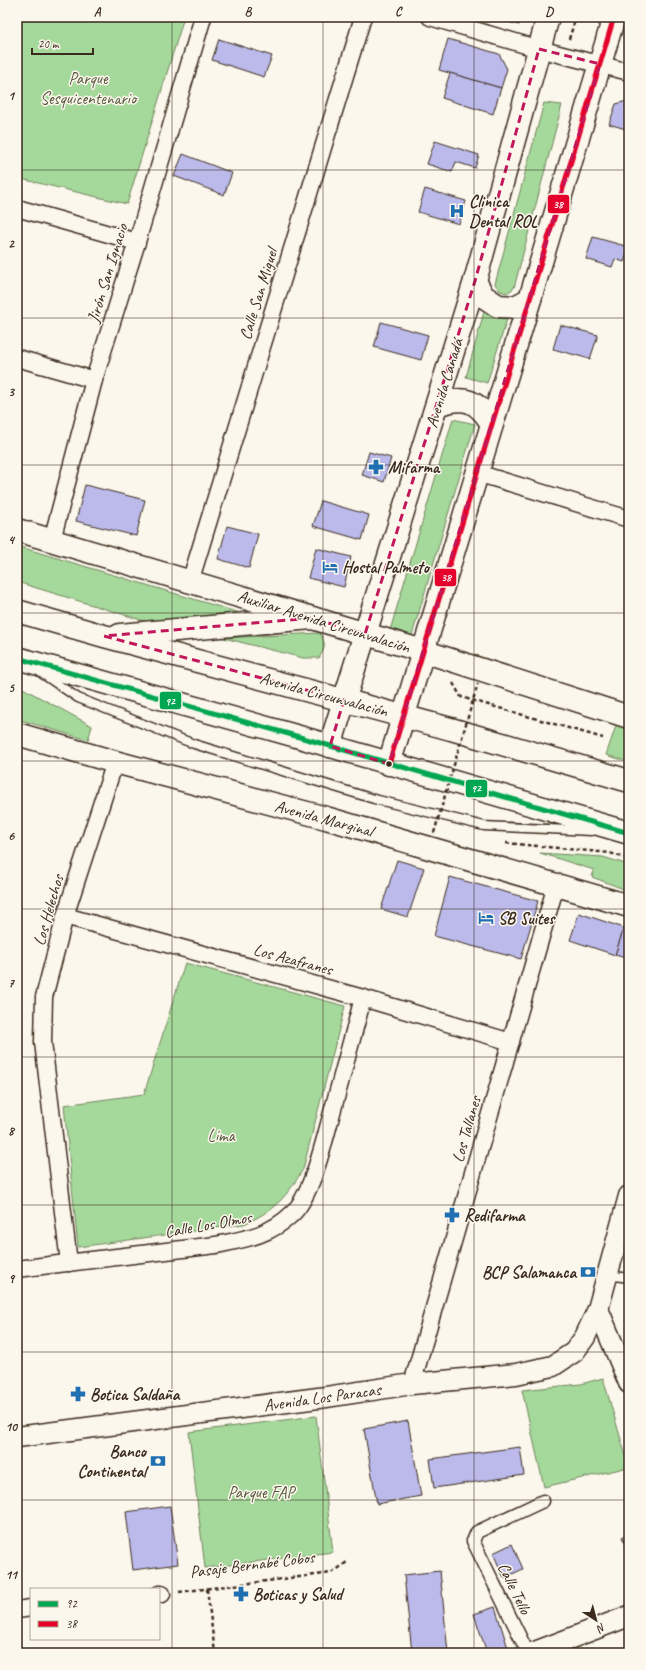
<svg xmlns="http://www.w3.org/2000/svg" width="646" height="1670" viewBox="0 0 646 1670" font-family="Caveat,sans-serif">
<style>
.green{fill:#a5d99b;stroke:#70825c}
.building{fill:#bbbaeb;stroke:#3b2a1e}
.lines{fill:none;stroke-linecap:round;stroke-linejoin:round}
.service-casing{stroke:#3b2a1e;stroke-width:11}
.pedestrian-casing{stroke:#3b2a1e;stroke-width:15}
.minor-casing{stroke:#3b2a1e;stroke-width:19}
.tertiary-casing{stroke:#3b2a1e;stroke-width:23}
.secondary-casing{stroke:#3b2a1e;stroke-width:25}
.primary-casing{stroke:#3b2a1e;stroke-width:25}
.path{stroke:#3b2a1e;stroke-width:2.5;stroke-dasharray:4 3;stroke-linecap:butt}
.service{stroke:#fbf7ec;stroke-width:8}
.pedestrian{stroke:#fbf7ec;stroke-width:12}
.minor{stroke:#fbf7ec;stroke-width:16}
.tertiary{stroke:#fbf7ec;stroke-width:20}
.secondary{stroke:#fbf7ec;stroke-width:22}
.primary{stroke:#fbf7ec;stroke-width:22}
.path-bridge{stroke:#3b2a1e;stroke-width:2.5;stroke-dasharray:4 3;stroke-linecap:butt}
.bus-1-casing{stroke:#fbf7ec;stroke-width:8}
.bus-2-casing{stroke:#fbf7ec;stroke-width:8}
.bus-1{stroke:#00a651;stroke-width:5}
.bus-2{stroke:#e4002b;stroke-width:5}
.marked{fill:none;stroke:#c2185b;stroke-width:3;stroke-dasharray:8 5;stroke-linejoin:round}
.grid{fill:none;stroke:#3b2a1e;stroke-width:1;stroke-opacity:0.55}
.bus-dot{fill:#3b2a1e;stroke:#fbf7ec;stroke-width:1.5}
.labels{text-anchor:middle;stroke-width:3;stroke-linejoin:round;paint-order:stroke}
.park-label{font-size:17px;fill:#56563d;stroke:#fbf7ec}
.poi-label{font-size:17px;font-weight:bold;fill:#3b2a1e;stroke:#fbf7ec;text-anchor:start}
.street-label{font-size:17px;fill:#3b2a1e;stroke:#fbf7ec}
.line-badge{stroke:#fbf7ec;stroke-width:1.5}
.badge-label{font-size:11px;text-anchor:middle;font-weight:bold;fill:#fff}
.neatline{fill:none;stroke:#3b2a1e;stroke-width:1.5}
.grid-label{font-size:13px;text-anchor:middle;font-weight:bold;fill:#3b2a1e}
</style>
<rect width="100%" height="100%" fill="#fbf7ec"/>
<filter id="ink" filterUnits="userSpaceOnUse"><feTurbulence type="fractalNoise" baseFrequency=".025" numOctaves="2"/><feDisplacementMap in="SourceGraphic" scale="8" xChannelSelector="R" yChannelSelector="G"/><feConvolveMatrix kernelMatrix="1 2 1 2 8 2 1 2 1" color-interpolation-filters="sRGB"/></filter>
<g filter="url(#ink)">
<g class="green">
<path d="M17 17H184L127 204 17 178Z"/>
<path d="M544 103 562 105 514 288 507 293 500 291 495 284Z"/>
<path d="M484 312 507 319 487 383 466 377Z"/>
<path d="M453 419 475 424 407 652 385 647Z"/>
<path d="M17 546 260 619 174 630 17 582Z"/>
<path d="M320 633C326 644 326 647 319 658H303L224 638Z"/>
<path d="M17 685 92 726 88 740 17 719Z"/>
<path d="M617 723 629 727V762L606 755Z"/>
<path d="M540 853 603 857 629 865V891L592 877 594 870Z"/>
<path d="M185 963 345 1006 303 1169C287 1197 274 1211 244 1224L78 1247 64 1105 144 1094Z"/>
<path d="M603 1378 629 1467 544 1487 522 1390 581 1384Z"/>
<path d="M316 1416 333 1552 205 1568 189 1432Z"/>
</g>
<g class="building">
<path d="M498 17H522L519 25 498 19Z"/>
<path d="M219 39 272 56 264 77 212 60Z"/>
<path d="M448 39 499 54 507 69 501 88 439 70Z"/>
<path d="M450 73 501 88 493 114 442 98Z"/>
<path d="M627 101H629V130L609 124 616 104Z"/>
<path d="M435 141 479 155 475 168 456 162 452 172 427 164Z"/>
<path d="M183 154 232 173 224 195 174 176Z"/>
<path d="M425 189 466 201 459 224 418 212Z"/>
<path d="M593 237 629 247 624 262 615 259 612 267 586 259Z"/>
<path d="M381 322 428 335 421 360 374 347Z"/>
<path d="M560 325 598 335 590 359 553 349Z"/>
<path d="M369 452 391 458 384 482 362 475Z"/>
<path d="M85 485 145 500 136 536 76 521Z"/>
<path d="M321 501 369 515 362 540 313 526Z"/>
<path d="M227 526 258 534 249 568 218 559Z"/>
<path d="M316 548 351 557 344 587 308 578Z"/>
<path d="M397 860 424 868 408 917 381 909Z"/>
<path d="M450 877 538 901 521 959 434 936Z"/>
<path d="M579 913 624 928 615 955 570 940Z"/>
<path d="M624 928 629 929V959L615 955Z"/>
<path d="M408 1421 421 1496 377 1504 364 1429Z"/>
<path d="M520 1447 524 1475 434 1488 430 1459Z"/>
<path d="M170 1506 178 1564 133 1570 126 1512Z"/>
<path d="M629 1534V1552L622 1537Z"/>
<path d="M512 1544 523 1569 504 1578 493 1553Z"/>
<path d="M440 1571 448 1653H412L404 1575Z"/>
<path d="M495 1607 508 1648 493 1653H487L474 1614Z"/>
</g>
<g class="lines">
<g class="service-casing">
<g id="service">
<path d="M41 673 78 698 194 744 374 799 484 826 592 831"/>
<path d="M608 1275 629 1278"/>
</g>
</g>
<g class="pedestrian-casing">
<path id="pedestrian" d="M528 1653 473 1541 477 1532 543 1501"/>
</g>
<g class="minor-casing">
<g id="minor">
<path d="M430 17 539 49 629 72"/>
<path d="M17 208 137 242"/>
<path d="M17 358 94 380"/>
<path d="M477 473 629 519"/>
<path d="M52 540 94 380 137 242 203 17"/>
<path d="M190 582 363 17"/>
<path d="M65 916 363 998 511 1042"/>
<path d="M69 1263 43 1042 44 997 65 916 115 762"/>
<path d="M17 1269 216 1245C246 1239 271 1235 293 1213 313 1193 325 1137 333 1109 343 1072 353 1035 363 998"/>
<path d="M412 1384 556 885"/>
<path d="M159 1594H162"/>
<path d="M17 1610 31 1608"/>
</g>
</g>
<g class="tertiary-casing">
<g id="tertiary">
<path d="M598 1309 629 1383"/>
<path d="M17 1437 326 1397 412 1384 516 1374 553 1366 574 1352 585 1337 598 1309 629 1196"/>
<path d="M532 1653 629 1616"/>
</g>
</g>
<g class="secondary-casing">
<g id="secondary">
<path d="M475 281 483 296 498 306 515 307 530 299"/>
<path d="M437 405C465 395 477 400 492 424"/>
<path d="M17 530 423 651 629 717"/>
<path d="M17 734 115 762 326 818 629 906"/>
<path d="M330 746 475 281 548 17"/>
<path d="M389 764 530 299 614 17"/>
</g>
</g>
<g class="primary-casing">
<g id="primary">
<path d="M17 611 104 636 451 729 629 781"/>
<path d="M120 635 312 618"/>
<path d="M17 658 303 738 629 833"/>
</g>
</g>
<g class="path">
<path d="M569 39 576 17"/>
<path d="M453 683 461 697 603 738"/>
<path d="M506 843 610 853 629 859"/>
<path d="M207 1589 215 1653"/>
<path d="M179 1592 331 1573 339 1568 347 1562"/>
</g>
<use href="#service" class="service"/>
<use href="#pedestrian" class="pedestrian"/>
<use href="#minor" class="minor"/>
<use href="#tertiary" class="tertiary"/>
<use href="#secondary" class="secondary"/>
<use href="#primary" class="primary"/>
<path class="path-bridge" d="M434 833 478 683"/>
<g class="bus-1-casing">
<path id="bus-1" d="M17 658 303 738 629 833"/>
</g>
<g class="bus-2-casing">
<path id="bus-2" d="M389 764 530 299 614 17"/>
</g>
<use href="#bus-1" class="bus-1"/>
<use href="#bus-2" class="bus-2"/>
</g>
</g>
<path class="marked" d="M539 49 600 64 389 764 330 746 344 700 104 636 312 618 365 634 475 281Z"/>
<path class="grid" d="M172 17V1653M323 17V1653M474 17V1653M17 170H629M17 318H629M17 465H629M17 613H629M17 761H629M17 909H629M17 1057H629M17 1205H629M17 1352H629M17 1500H629"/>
<defs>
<g id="hospital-bare" transform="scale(1.2)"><path d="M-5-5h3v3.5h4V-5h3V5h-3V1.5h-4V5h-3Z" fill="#1f6fb2" stroke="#fbf7ec" stroke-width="2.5" paint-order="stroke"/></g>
<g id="pharmacy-bare" transform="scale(1.2)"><path d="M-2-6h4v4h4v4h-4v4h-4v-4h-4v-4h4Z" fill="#1f6fb2" stroke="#fbf7ec" stroke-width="2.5" paint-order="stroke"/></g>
<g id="hotel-bare" transform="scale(1.2)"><path d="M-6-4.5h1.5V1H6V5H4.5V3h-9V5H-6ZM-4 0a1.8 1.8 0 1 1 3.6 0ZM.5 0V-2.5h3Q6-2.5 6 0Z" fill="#1f6fb2" stroke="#fbf7ec" stroke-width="2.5" paint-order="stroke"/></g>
<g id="bank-bare" transform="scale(1.2)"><path d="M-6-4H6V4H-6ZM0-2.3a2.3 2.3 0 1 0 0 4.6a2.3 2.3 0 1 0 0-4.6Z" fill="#1f6fb2" stroke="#fbf7ec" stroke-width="2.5" paint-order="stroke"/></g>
</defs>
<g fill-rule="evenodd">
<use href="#hospital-bare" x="457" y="211"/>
<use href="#pharmacy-bare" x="376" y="467"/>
<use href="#hotel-bare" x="330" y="567"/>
<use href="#hotel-bare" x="486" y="918"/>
<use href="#pharmacy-bare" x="452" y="1215"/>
<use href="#bank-bare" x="588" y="1272"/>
<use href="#pharmacy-bare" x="78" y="1394"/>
<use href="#bank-bare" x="158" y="1461"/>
<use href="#pharmacy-bare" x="241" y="1594"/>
</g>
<circle class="bus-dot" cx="389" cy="764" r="3.5"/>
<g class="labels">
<g class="park-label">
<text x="88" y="84">Parque<tspan x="88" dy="20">Sesquicentenario</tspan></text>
<text x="221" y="1141">Lima</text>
<text x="261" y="1498">Parque FAP</text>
</g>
<g class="poi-label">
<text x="469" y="207">Clinica<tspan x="469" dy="20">Dental ROL</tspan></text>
<text x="388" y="473">Mifarma</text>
<text x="342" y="573">Hostal Palmeto</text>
<text x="498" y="924">SB Suites</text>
<text x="464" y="1221">Redifarma</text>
<text x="576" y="1278" text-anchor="end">BCP Salamanca</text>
<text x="90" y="1400">Botica Saldaña</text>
<text x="146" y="1457" text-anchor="end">Banco<tspan x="146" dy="20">Continental</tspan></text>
<text x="253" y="1600">Boticas y Salud</text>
</g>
<g class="street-label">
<text transform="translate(107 273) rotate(-73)" y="6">Jirón San Ignacio</text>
<text transform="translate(258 294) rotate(-73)" y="6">Calle San Miguel</text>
<text transform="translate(444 383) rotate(-73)" y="6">Avenida Canadá</text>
<text transform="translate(324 621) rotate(17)" y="6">Auxiliar Avenida Circunvalación</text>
<text transform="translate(324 694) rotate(15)" y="6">Avenida Circunvalación</text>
<text transform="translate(324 818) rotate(15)" y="6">Avenida Marginal</text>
<text transform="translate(48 910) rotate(-74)" y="6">Los Helechos</text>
<text transform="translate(293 959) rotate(15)" y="6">Los Azafranes</text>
<text transform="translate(466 1129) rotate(-74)" y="6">Los Tallanes</text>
<text transform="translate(208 1224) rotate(-10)" y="6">Calle Los Olmos</text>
<text transform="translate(322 1397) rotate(-8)" y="6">Avenida Los Paracas</text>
<text transform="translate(252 1564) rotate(-7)" y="6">Pasaje Bernabé Cobos</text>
<text transform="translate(515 1588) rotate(64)" y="6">Calle Tello</text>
</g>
</g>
<g class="line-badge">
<rect x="547" y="194" width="23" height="20" rx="4" fill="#e4002b"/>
<rect x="434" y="568" width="23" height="19" rx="4" fill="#e4002b"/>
<rect x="159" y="691" width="23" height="19" rx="4" fill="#00a651"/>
<rect x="465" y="779" width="23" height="19" rx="4" fill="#00a651"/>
</g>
<g class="badge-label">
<text x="558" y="208">38</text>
<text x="446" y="581">38</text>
<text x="170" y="705">92</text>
<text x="476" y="792">92</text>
</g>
<rect width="646" height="1670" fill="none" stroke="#fbf7ec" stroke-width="44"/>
<rect x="30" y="1588" width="130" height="52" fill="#fbf7ec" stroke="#aea59a"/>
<rect x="38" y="1601" width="20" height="6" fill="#00a651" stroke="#aea59a"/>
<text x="66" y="1608" font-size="12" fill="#3b2a1e">92</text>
<rect x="38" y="1621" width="20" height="6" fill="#e4002b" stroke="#aea59a"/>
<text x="66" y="1628" font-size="12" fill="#3b2a1e">38</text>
<g transform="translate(596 1620) rotate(144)" stroke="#fbf7ec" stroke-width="3" paint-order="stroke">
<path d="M0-3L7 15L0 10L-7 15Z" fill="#3b2a1e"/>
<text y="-6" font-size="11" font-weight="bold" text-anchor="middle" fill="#3b2a1e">N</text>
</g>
<path d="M32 48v6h61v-6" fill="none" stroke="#3b2a1e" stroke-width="2"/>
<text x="38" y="48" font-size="12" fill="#3b2a1e" stroke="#fbf7ec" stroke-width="3" paint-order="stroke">20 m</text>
<rect x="22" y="22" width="602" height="1626" class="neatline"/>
<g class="grid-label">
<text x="97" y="16">A</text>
<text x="248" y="16">B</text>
<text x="398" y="16">C</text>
<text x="549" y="16">D</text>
<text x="11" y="100">1</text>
<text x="11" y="248">2</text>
<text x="11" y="396">3</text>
<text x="11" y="544">4</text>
<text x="11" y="692">5</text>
<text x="11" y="840">6</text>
<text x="11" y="987">7</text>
<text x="11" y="1135">8</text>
<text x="11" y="1283">9</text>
<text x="11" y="1431">10</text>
<text x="11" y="1579">11</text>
</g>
</svg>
